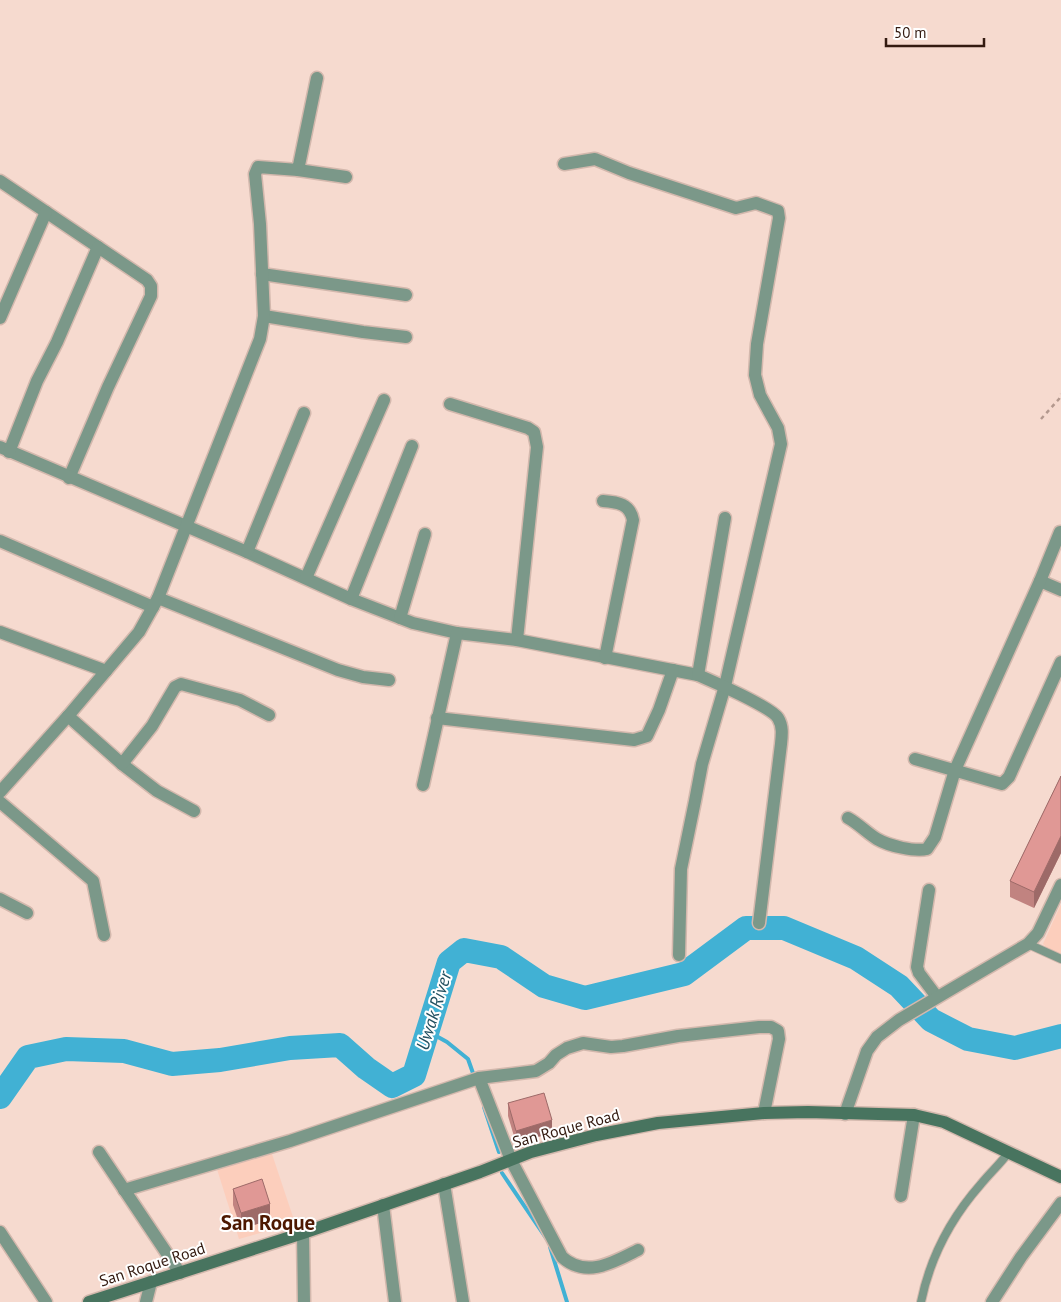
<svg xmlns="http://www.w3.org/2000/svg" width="1061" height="1302" viewBox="0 0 1061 1302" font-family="'PT Sans',sans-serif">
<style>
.built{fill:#fccebc}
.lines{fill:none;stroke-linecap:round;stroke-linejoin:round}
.stream{stroke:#41b1d4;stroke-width:4}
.river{stroke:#41b1d4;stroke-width:24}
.lane-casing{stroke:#d3b8ad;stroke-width:10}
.street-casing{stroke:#d3b8ad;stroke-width:15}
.secondary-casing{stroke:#d3b8ad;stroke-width:15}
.path{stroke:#b3988e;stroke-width:2.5;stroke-dasharray:4 4;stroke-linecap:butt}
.lane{stroke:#7b9889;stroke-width:8}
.street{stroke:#7b9889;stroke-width:12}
.secondary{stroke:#48745f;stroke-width:12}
.wall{fill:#c18380}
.shaded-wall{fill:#9d6a68}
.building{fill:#e09895;stroke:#9d6a68}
.labels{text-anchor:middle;stroke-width:4;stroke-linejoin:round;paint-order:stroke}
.street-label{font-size:16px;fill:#341b11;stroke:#fff}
.water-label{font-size:18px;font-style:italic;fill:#235161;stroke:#fff}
.district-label{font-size:21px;font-weight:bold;fill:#4d1800;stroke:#fff}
</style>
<rect width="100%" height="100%" fill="#f6dacf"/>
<g class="built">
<path d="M1061 904V961L1043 944Z"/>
<path d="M271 1151 295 1223 239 1239 216 1166Z"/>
</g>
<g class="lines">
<g class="stream">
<path d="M438 1037 447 1042 468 1059 474 1076"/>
<path d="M484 1107 499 1152"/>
<path d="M502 1173 546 1238"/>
<path d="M550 1247 567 1302"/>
</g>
<path class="river" d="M0 1097 28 1057 66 1049 124 1051 172 1064 220 1060 290 1048 340 1045 366 1068 392 1086 414 1075 449 962 464 950 501 957 544 986 585 998 684 974 746 928H784L856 958 899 986 931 1020 968 1039 1015 1048 1061 1036"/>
<g class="lane-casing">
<g id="lane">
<path d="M1028 944 1061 959"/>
<path d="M921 1302C930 1258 951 1218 981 1184 990 1173 1000 1164 1009 1152"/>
</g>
</g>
<g class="street-casing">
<g id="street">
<path d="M564 164 595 159 629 173 736 208 756 203 778 211 779 218 757 344 755 375 760 395 778 428 781 444 725 686 702 764 695 801 681 869 679 955"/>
<path d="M298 170 346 177"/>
<path d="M0 181 147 280 151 286V296L108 387 69 478"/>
<path d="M262 274 406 295"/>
<path d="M264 316 363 332 406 337"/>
<path d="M0 318 46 212"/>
<path d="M450 404 528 428 534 432 537 447 517 640"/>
<path d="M0 447 247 552 351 599 413 623 457 633 517 640 698 675C712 681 771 707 778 718 783 726 782 735 781 744L759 923"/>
<path d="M9 452 37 381 57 342 98 247"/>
<path d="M603 501C618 502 630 504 633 520L605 658"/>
<path d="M0 541 153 607"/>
<path d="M247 552 304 413"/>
<path d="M306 578 384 400"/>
<path d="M1040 581 1061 590"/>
<path d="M158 598 338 670 363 677 389 680"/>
<path d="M351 599 412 446"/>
<path d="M400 618 425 534"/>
<path d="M0 632 106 671"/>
<path d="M698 675 725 518"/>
<path d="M68 716 122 764 157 791 194 811"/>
<path d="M437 718 634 740 647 736 659 710 673 670"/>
<path d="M915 759 1002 784 1009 777 1061 662"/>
<path d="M122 764 152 726 175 687 181 684 240 700 269 715"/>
<path d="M423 785 457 633"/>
<path d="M0 792 68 716 139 632 158 598 260 339 264 316 260 224 255 174 258 167 298 170 317 78"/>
<path d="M0 802 93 881 104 935"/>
<path d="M848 818C859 824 867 833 877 839 889 846 915 852 927 849L935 837 955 770 1040 581 1060 532"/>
<path d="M929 890 917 967 919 973 937 997"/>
<path d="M0 899 27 913"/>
<path d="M479 1078 511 1160 562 1257C586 1279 614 1262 638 1250"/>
<path d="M845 1114 867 1051 877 1037 899 1020 1028 944 1038 933 1061 885"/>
<path d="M99 1152 180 1273"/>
<path d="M444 1184 463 1302"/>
<path d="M124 1190 290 1141 479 1078 536 1071 549 1063 556 1055 567 1048 583 1043 611 1047 623 1046 678 1036 759 1027H771L778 1031 779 1039 764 1113"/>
<path d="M901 1196 914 1115"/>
<path d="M383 1205 395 1302"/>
<path d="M0 1232 46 1302"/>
<path d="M303 1233 304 1302"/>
<path d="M146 1302 151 1282"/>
<path d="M992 1302 1021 1257 1061 1203"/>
</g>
</g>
<g class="secondary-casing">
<path id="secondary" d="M89 1302 303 1233 480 1172 531 1152 596 1135 658 1123 764 1113 808 1112 914 1115 944 1122 1061 1177"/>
</g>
<path class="path" d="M1041 419 1059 399 1061 394"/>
<use href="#lane" class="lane"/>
<use href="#street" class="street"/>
<use href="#secondary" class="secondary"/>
</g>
<g class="wall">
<path d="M1061 776V853L1034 908 1010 897V881Z"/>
<path d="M508 1103 552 1133 516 1143 508 1116Z"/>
<path d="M233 1189 270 1220 241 1229 233 1205Z"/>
</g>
<g class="shaded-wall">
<path d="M1061 836V853L1034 908V892Z"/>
<path d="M552 1120V1133L516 1143V1131Z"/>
<path d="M270 1204V1220L241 1229V1213Z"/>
</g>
<g class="building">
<path d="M1061 776V836L1034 892 1010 881Z"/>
<path d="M544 1093 552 1120 516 1131 508 1103Z"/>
<path d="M262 1179 270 1204 241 1213 233 1189Z"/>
</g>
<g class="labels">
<g class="street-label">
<text transform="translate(566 1128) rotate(-15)" y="6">San Roque Road</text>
<text transform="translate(152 1264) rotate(-18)" y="6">San Roque Road</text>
</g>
<g class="water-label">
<text transform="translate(434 1011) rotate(-73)" y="6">Uwak River</text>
</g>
<g class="district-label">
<text x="268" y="1230">San Roque</text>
</g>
</g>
<path d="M886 38v8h98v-8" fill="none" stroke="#341b11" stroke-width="2.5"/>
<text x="894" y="38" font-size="15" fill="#341b11" stroke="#ffffff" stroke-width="4" paint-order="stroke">50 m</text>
</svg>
